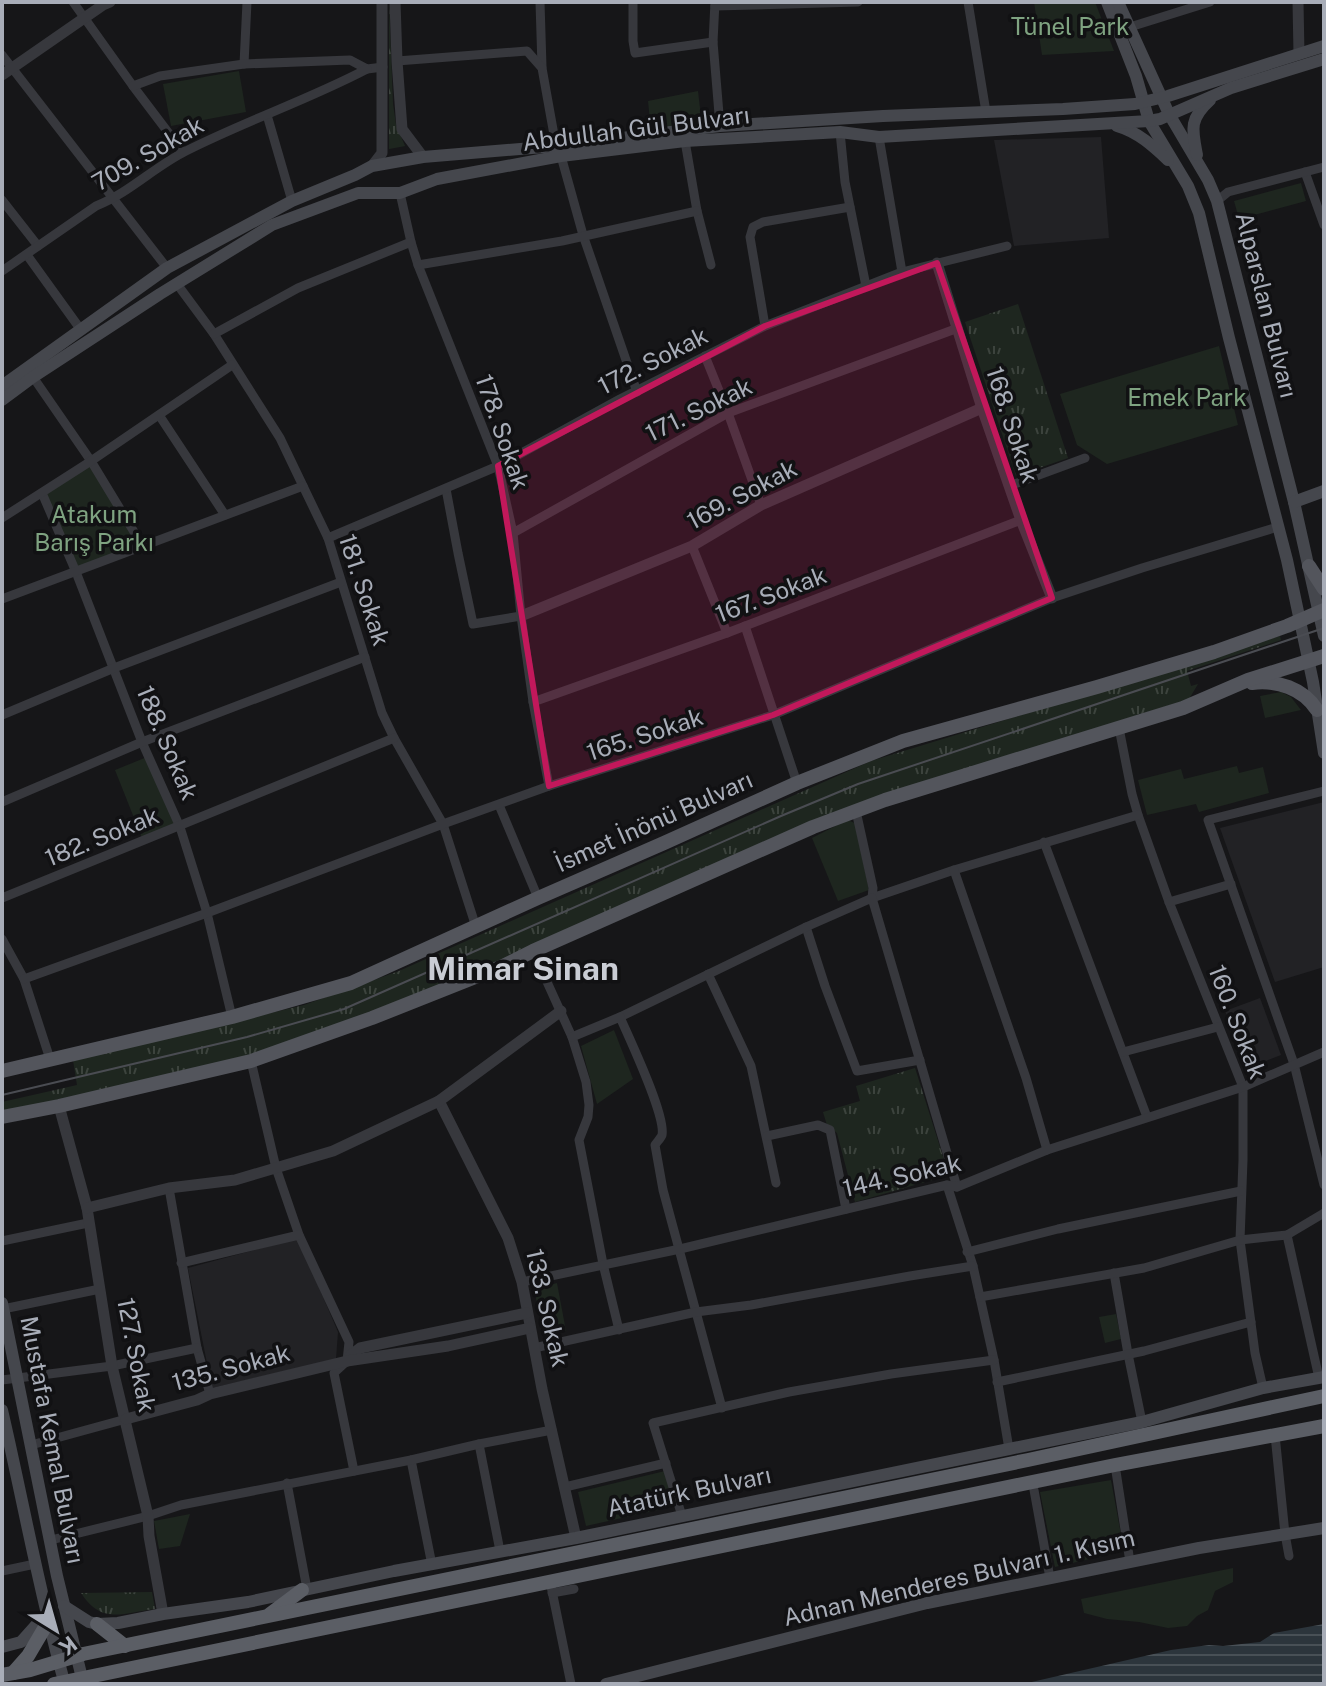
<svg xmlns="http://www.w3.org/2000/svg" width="1326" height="1686" viewBox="0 0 1326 1686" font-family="'Public Sans',sans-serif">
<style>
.built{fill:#222225}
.grass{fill:url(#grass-tufts)}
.green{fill:#1e261f}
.water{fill:url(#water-rules)}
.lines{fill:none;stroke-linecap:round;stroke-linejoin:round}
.minor{stroke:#37383d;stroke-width:9}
.tertiary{stroke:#37383d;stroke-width:11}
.secondary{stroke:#45474d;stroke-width:12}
.primary{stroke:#53555c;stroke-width:14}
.trunk{stroke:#5b5e65;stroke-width:14}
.tram{stroke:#4a4c52;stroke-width:2}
.marked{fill:#c2185b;fill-opacity:0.2;stroke:#c2185b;stroke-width:6;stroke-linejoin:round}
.labels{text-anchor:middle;stroke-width:7;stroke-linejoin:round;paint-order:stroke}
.park-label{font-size:24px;fill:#7fa381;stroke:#111113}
.street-label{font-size:24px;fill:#a8adb8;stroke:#111113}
.district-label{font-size:32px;font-weight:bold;fill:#c9ccd4;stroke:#111113}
</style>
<defs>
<pattern id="grass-tufts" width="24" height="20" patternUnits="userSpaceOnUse" patternTransform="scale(2)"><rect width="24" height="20" fill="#1e261f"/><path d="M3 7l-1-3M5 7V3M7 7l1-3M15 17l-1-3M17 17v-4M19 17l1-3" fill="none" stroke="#3c433d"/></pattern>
<pattern id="water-rules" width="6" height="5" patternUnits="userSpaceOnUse" patternTransform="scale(2)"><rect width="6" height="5" fill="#2c353c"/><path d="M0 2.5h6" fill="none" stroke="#485056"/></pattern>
</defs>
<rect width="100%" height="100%" fill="#161618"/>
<g class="built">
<path d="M1101 137 1109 238 1014 246 994 140Z"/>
<path d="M1324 802V967L1275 982 1220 828Z"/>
<path d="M1260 998 1281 1055 1248 1068 1225 1011Z"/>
<path d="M298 1238 338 1332 336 1359 212 1388 188 1268Z"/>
</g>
<g class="grass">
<path d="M389 2 393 104 396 125 405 146 389 149Z"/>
<path d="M1018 304 1068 458 1016 476 965 322Z"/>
<path d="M1280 636 1281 640 1187 671 1191 686 1198 684 1189 699 875 798 377 1017 273 1053 2 1115V1102L77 1085 73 1060 304 1005 399 971 871 761Z"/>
<path d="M915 1068 946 1166 943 1177 855 1202 837 1133 827 1125 823 1112 860 1101 856 1086Z"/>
<path d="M152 1592 155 1609C122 1613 102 1625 81 1593Z"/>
</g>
<g class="green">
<path d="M1034 2H1095L1114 51 1042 55Z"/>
<path d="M239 71 246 112 171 126 163 84Z"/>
<path d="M698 91 702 125 651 132 648 101Z"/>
<path d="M1301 183 1306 201 1239 219 1234 201Z"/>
<path d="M1219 346 1238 425 1107 464 1077 445 1060 394Z"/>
<path d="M91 461 142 545 76 572 42 493Z"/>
<path d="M1281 692 1291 697 1301 710 1265 718 1260 696Z"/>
<path d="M147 757 175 825 142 838 115 770Z"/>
<path d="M1237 766 1239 773 1263 767 1269 793 1199 812 1196 804 1147 815 1138 780 1181 769 1184 779Z"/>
<path d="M847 820 855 823 869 890 838 901 812 838Z"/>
<path d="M614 1030 633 1079 597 1104 581 1046Z"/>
<path d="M557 1283 566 1331 544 1336 535 1294 539 1288Z"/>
<path d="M1116 1314 1121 1339 1105 1343 1099 1317Z"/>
<path d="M665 1471 676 1506 586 1526 578 1492Z"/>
<path d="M1111 1480 1124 1551 1055 1567 1040 1492Z"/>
<path d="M190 1514 180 1546 159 1549 154 1521Z"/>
<path d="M1233 1568V1582L1215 1591 1208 1610 1197 1616 1187 1626 1168 1628 1139 1622 1107 1619 1084 1613 1081 1599Z"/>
</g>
<path class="water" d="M1324 1624V1684H1023L1171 1650 1209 1645 1223 1646 1260 1642 1274 1633Z"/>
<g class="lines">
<g class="minor">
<path d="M73 2 133 86 183 152"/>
<path d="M540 2 542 67"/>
<path d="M633 2V41L635 53 713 42"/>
<path d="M715 2 713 42 720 126"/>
<path d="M968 2 986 112"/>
<path d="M715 6 858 2"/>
<path d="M1130 27 1210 2"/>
<path d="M2 55 167 268"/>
<path d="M397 61 527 51 542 68 556 146"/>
<path d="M244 64 247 2"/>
<path d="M133 86 160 76 244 64 350 60 367 69 383 67"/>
<path d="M267 115 292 201"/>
<path d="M840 132 845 182 866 286"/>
<path d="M879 137 902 272"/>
<path d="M685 141 697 211 711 265"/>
<path d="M561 156 583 235 637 392"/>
<path d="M1305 172 1324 225"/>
<path d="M400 193 411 242 418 265 498 466 513 533 521 616 533 702 549 786"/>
<path d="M2 200 38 246"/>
<path d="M1217 201 1228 192 1324 167"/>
<path d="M27 255 81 330"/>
<path d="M418 265 562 241 697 211"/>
<path d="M2 271 96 206C129 193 154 167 186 151 245 121 308 100 367 69"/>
<path d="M177 284 214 334 280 438 303 486 328 538 382 713 394 738 443 824 476 927"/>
<path d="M765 326 750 237 753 227 763 222 850 207"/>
<path d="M214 334 298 288 411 242"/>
<path d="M705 356 728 413 761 505"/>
<path d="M33 377 91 461 142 545"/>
<path d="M159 415 225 515"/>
<path d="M1009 486 1085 458"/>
<path d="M446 489 458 553 473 624 521 616"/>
<path d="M42 493 76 572 142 742 180 827 207 913 232 1017"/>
<path d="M2 518 91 461 232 365"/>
<path d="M513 533 728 413 958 328"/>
<path d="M328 538 498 466 620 399 765 326 902 272 1007 246"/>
<path d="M692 546 727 633"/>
<path d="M2 599 303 486"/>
<path d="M745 626 797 783"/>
<path d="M533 702 727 633 1021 520"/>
<path d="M2 715 114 668 341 582"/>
<path d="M1119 728 1132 794 1138 815 1169 902 1243 1087V1160L1240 1240 1255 1353 1263 1388"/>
<path d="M1324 791 1208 820 1294 1064 1324 1185"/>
<path d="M2 802 142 742 365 657"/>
<path d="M499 805 538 898"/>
<path d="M856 811 873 888 872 898 954 870 1138 815"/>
<path d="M1044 842 1147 1117"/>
<path d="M954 870 1026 1078 1047 1150"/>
<path d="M2 898 394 738"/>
<path d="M1169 902 1231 884"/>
<path d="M806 927 825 986 857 1071 920 1060"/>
<path d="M2 939 24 979 50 1059"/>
<path d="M533 951 572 1037 586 1082 589 1105 588 1117 579 1140 603 1264 619 1330"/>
<path d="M708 974 751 1066 776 1183"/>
<path d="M24 979 207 913 443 824 549 786 773 715 1052 598 1142 568 1278 527"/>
<path d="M620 1017 806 927 872 898 957 1187"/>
<path d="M572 1037 620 1017C629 1038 666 1115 662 1135 661 1138 657 1142 655 1145L663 1190 722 1408"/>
<path d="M1123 1052 1218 1027"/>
<path d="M251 1061 276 1168 299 1235 349 1342 347 1361 334 1373 354 1471"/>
<path d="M767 1136 818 1125 830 1130 846 1209"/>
<path d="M947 1185 973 1266 994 1360 1009 1449"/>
<path d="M169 1188 197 1348 210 1394"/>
<path d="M1287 1235 1319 1378"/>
<path d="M2 1241 88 1223"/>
<path d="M967 1252 1058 1229 1241 1191"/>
<path d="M181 1263 299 1235"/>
<path d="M1114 1273 1128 1354 1142 1422"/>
<path d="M522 1282 680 1249 947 1185 957 1187 1047 1150 1243 1087 1324 1052"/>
<path d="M980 1297 1144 1268 1240 1240 1287 1235 1324 1213"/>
<path d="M3 1309 100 1289"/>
<path d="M534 1348 696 1312 751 1305 910 1276 973 1266"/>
<path d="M2 1380 112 1366 197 1348"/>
<path d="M997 1382 1144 1351 1251 1322"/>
<path d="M1275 1435 1285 1534 1289 1556"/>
<path d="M479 1444 500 1551"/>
<path d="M31 1445 126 1419"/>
<path d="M411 1460 432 1565"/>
<path d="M1115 1465 1130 1562"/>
<path d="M287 1483 307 1589"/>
<path d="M565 1487 666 1463"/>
<path d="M1034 1490 1050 1578"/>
<path d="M682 1516 653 1423 789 1392 891 1374 994 1360"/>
<path d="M51 1540 148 1516 181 1505 411 1460 479 1444 552 1430"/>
<path d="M2 1571 35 1564"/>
<path d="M550 1581 571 1684"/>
<path d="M552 1593 574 1589"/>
</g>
<g class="tertiary">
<path d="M395 2 397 61 402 129 423 157"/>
<path d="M1298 2 1299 54"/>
<path d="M2 75 103 5 110 2"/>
<path d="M372 166 382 153V2"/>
<path d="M937 263 982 408 1021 520 1052 598"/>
<path d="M521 616 692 546 761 505 982 408"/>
<path d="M439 1101 508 1238 522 1282 542 1389 576 1538"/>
<path d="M59 1106 87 1208 112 1366 148 1516 149 1536 163 1614"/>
<path d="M87 1208 169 1188 235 1180 333 1151 439 1101 561 1011"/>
<path d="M347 1361 351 1355 360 1348 527 1313"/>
<path d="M126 1419 197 1400 210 1394 347 1361 448 1346 530 1328"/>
</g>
<g class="secondary">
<path d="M1107 2 1136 76 1149 121 1188 186 1199 213 1229 338 1287 560 1313 682 1324 753"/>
<path d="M1118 2 1169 114 1208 180 1217 201 1294 502 1324 636"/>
<path d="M1117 126C1138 132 1153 146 1168 160"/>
<path d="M1197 155C1192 129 1189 119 1210 100"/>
<path d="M2 386 167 268 292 201 355 175 372 166 423 157 556 146 720 126 883 116 1063 109 1135 104 1168 96 1324 46"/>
<path d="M2 400 33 377 160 294 272 225 358 193H400L437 179 561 156 685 141 840 132 879 137 1149 121 1160 119 1231 88 1324 59"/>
<path d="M1294 502 1324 491"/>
<path d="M2 1303 57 1576 82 1678"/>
<path d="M2 1410C23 1500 39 1592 64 1681"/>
<path d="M64 1606 89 1622 97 1624 118 1623 163 1614 248 1602 394 1571 576 1538 1009 1449 1142 1422 1263 1388 1324 1377"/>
<path d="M2 1647 21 1642 46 1614"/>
<path d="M606 1684 927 1603 1199 1548 1324 1528"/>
</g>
<g class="primary">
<path d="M1309 566 1324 589"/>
<path d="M1252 683C1277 680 1303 688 1317 710"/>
<path d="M2 1071 232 1017 351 983 538 898 664 843 797 783 903 741 1097 687 1214 652 1287 626 1324 610"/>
<path d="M2 1117 59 1106 251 1061 372 1018 503 966 533 951 813 827 885 800 1183 708 1248 680 1324 656"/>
</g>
<g class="trunk">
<path d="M270 1614 302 1590"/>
<path d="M97 1624 125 1646"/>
<path d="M13 1673 28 1656 48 1622"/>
<path d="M2 1675 30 1670 83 1654 1028 1460 1324 1396"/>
<path d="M54 1684 1115 1465 1324 1426"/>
</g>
<path class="tram" d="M2 1095 247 1037 344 1009 781 816 858 784 1324 628"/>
</g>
<path class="marked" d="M937 263 1052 598 773 715 549 786 498 466 765 326Z"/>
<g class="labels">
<g class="park-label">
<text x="1070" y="35">Tünel Park</text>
<text x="1187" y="406">Emek Park</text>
<text x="94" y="523">Atakum<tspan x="94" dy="28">Barış Parkı</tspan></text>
</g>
<g class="street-label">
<text transform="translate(636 129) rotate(-7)" y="8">Abdullah Gül Bulvarı</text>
<text transform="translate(148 154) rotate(-30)" y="8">709. Sokak</text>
<text transform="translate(1266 305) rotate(76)" y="8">Alparslan Bulvarı</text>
<text transform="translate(653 361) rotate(-27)" y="8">172. Sokak</text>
<text transform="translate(699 410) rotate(-26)" y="8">171. Sokak</text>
<text transform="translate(1012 425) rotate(72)" y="8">168. Sokak</text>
<text transform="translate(502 432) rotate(71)" y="8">178. Sokak</text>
<text transform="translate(742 495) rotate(-28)" y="8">169. Sokak</text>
<text transform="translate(364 590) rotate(72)" y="8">181. Sokak</text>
<text transform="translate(771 595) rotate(-21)" y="8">167. Sokak</text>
<text transform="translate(645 735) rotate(-18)" y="8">165. Sokak</text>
<text transform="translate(167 743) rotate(67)" y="8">188. Sokak</text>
<text transform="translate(654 822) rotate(-24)" y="8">İsmet İnönü Bulvarı</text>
<text transform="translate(102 837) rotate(-22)" y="8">182. Sokak</text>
<text transform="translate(1237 1022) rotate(69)" y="8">160. Sokak</text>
<text transform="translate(902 1176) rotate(-13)" y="8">144. Sokak</text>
<text transform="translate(547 1308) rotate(77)" y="8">133. Sokak</text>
<text transform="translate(136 1355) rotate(79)" y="8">127. Sokak</text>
<text transform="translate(231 1368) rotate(-15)" y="8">135. Sokak</text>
<text transform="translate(52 1440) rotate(79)" y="8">Mustafa Kemal Bulvarı</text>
<text transform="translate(689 1492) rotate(-12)" y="8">Atatürk Bulvarı</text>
<text transform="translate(959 1578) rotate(-13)" y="8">Adnan Menderes Bulvarı 1. Kısım</text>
</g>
<g class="district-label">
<text x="523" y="980">Mimar Sinan</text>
</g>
</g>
<rect width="1326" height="1686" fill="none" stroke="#a8adb8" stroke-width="8"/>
<g transform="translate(56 1630) rotate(143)" stroke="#111113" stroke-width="6" paint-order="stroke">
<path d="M0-6L14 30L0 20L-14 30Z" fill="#a8adb8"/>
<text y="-12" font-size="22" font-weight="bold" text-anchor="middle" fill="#a8adb8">K</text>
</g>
</svg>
